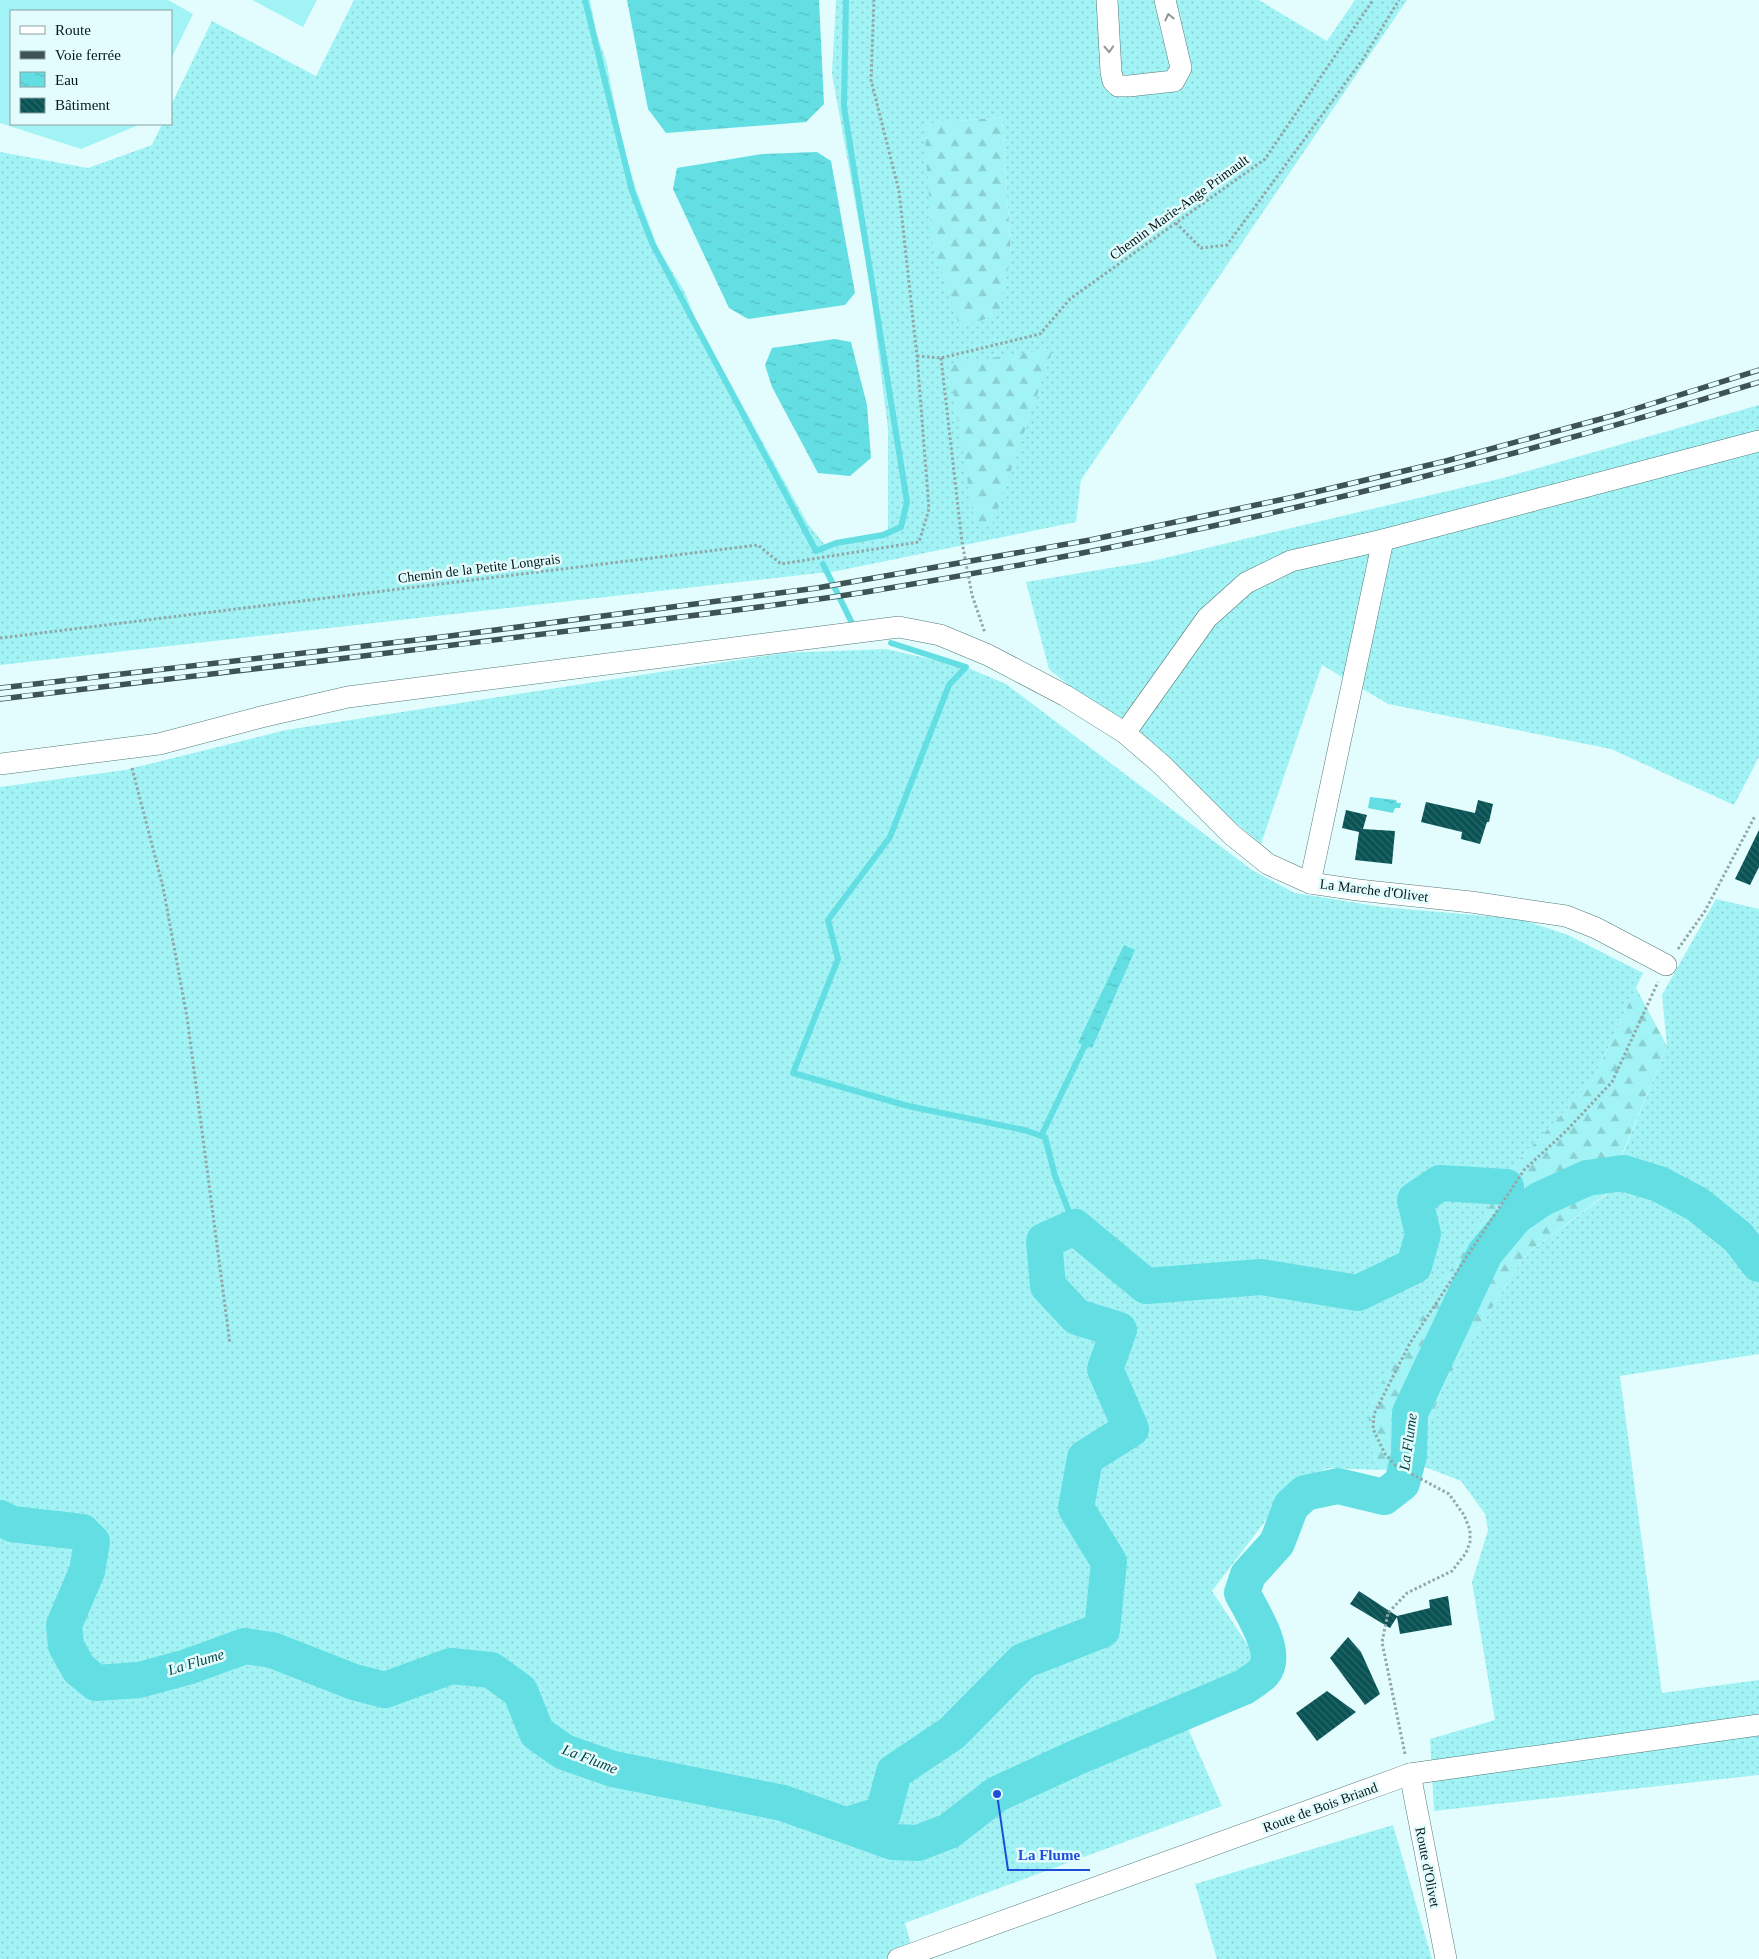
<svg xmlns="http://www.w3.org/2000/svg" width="1759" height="1959" viewBox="0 0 1759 1959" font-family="'Times New Roman',serif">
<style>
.grass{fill:url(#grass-dots);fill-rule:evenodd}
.forest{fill:url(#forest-firs)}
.garden{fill:#a2f3f5}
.water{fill:url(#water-ripples)}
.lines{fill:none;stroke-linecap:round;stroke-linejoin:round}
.stream{stroke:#63dee2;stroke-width:6}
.river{stroke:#63dee2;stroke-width:36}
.building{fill:url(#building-back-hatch)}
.minor-casing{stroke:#51797a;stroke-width:22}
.path{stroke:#91a7a8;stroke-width:3;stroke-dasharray:2.5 2.5;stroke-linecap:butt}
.minor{stroke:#fff;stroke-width:21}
.rail-casing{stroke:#405354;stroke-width:5.5}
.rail{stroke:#e3fdfe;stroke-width:4;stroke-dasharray:11;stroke-linecap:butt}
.oneway{stroke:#8f9797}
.labels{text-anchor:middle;stroke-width:5;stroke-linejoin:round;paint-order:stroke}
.street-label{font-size:14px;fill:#071718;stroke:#e3fdfe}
.water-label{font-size:15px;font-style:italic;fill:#094345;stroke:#e3fdfe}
.leader{fill:none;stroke:#1d4ed8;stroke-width:2}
.callout-dot{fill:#1d4ed8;stroke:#e3fdfe;stroke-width:2}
.callout-label{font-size:15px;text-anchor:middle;font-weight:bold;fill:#1d4ed8;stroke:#e3fdfe;stroke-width:5;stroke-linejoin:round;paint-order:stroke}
</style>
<defs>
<pattern id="grass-dots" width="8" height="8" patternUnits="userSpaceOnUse" patternTransform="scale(1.25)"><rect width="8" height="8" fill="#a2f3f5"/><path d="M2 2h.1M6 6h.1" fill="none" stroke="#8ad0d1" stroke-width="1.8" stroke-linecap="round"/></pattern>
<pattern id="forest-firs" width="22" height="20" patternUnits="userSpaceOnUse" patternTransform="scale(1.25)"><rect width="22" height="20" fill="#a2f3f5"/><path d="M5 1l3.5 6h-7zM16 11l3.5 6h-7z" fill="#8ad0d1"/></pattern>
<pattern id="water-ripples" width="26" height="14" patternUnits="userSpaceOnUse" patternTransform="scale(1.25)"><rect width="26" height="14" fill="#63dee2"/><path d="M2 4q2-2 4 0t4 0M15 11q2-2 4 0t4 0" fill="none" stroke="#54bec1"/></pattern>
<pattern id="building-back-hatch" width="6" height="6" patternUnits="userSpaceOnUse" patternTransform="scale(1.25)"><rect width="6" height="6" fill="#095355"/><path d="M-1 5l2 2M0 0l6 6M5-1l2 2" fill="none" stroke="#2b6769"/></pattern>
</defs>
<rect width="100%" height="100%" fill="#e3fdfe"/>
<g class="grass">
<path d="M354 0H590L597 35 606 60 623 147 637 192 658 248 685 292 696 321 808 524 825 545 888 536V429L869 279 832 74 836 0H1259L1327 41 1355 0H1407L1081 480 1076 522 837 571 0 665V152L88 168 152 145 162 124H171V105L212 21 316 76ZM1002 117 1011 253 924 124Z"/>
<path d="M1759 405V757L1734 805 1611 749 1388 704 1322 665 1261 844 1049 669 1026 582 1152 561 1503 478Z"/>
<path d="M886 649 966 667 1006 684 1252 870 1295 893 1382 907 1520 919 1568 935 1643 973 1592 1082 1516 1163 1370 1442 1379 1470 1329 1468 1296 1481 1212 1591 1259 1662 1176 1701 1222 1806 905 1923 915 1959H0V787L125 770 286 730 783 653Z"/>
<path d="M1716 899 1759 909V1354L1620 1376 1662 1693 1759 1680V1775L1434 1811 1430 1739 1495 1720 1472 1582 1488 1530 1485 1514 1461 1481 1425 1467 1424 1435 1445 1383 1525 1255 1606 1195 1667 1046 1662 995Z"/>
<path d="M1393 1825 1432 1959H1217L1195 1884Z"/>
</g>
<g class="forest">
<path d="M1002 117 1011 253 999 314 960 328 932 241 924 124Z"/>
<path d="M1053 349 991 528 974 521 949 364Z"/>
<path d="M1636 988 1667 1046 1605 1195 1525 1255 1445 1383 1424 1435 1425 1467 1379 1470 1370 1442 1368 1405 1516 1163 1592 1082Z"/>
</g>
<g class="garden">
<path d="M0 0H168L193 14 171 59V11H11V124H141L81 149 0 123Z"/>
<path d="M252 0H317L303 27Z"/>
</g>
<g class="water">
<path d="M627 0H819L824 104 806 122 666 133 648 109Z"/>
<path d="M817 152 831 161 855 293 845 305 748 319 729 308 673 189 677 168 762 154Z"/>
<path d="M835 339 851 342 867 405 871 458 850 476 818 473 772 387 765 365 772 348Z"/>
<path d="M1370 797 1396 800 1397 803H1401L1400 808H1395L1393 813 1368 808Z"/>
<path d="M1124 945 1135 950 1092 1048 1078 1043Z"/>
</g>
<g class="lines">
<g class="stream">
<path d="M585 0 632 191 652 243 816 551 836 543 883 535 901 527 907 502 844 107 846 0"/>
<path d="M823 564 851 621"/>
<path d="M891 643 966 667 949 685 890 837 828 920 838 959 793 1073 908 1106 1024 1130 1045 1137 1055 1176 1075 1227"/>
<path d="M1041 1136 1085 1045"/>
</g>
<g class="river">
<path d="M0 1518 12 1524 82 1532 92 1542 87 1571 64 1625 66 1646 79 1669 96 1683 139 1680 187 1667 245 1646 272 1650 354 1682 385 1690 451 1666 491 1670 520 1691 537 1733 564 1752 613 1769 783 1803 893 1842 918 1843 949 1831 997 1794 1075 1758 1244 1687C1250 1683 1258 1678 1263 1673 1280 1654 1252 1612 1242 1593L1248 1575 1277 1543 1291 1506 1305 1493 1338 1486 1384 1497 1402 1483 1409 1455 1410 1413 1485 1253 1516 1216 1541 1199 1587 1178 1623 1173 1659 1184 1697 1204 1738 1237 1759 1264"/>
<path d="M847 1825 883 1814 894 1772 952 1733 1023 1661 1102 1630 1109 1562 1076 1508 1085 1458 1131 1429 1105 1369 1119 1330 1077 1317 1048 1286 1044 1241 1075 1227 1146 1286 1261 1277 1358 1293 1414 1266 1423 1234 1415 1200 1440 1183 1506 1187"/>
</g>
</g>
<g class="building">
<path d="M1478 800 1493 804 1489 822H1487L1480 844 1461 839 1462 832 1421 822 1426 802 1475 813Z"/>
<path d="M1346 810 1367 815 1363 829 1395 831 1392 864 1355 860 1359 832 1342 828Z"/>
<path d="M1759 830V867L1750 885 1735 879Z"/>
<path d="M1359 1591 1397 1616 1430 1608 1429 1600 1448 1596 1452 1625 1400 1634 1397 1617 1390 1628 1350 1604Z"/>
<path d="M1348 1637 1361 1652 1380 1694 1365 1705 1330 1658Z"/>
<path d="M1327 1691 1356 1712 1317 1741 1296 1713Z"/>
</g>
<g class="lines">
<g class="minor-casing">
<g id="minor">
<path d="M1107 0 1111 72 1113 81 1118 86H1129L1174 81 1181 68 1165 0"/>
<path d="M1125 733 1207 618 1246 583 1291 561 1383 540 1759 441"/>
<path d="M0 764 159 744 261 717 348 697 899 627 940 635 988 655 1066 696 1125 733 1162 765 1232 835 1268 864 1310 883 1358 890 1471 902 1566 916 1596 928 1666 965"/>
<path d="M1310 883 1383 540"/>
<path d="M1410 1774 1446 1959"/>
<path d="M898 1959 1410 1774 1759 1725"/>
</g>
</g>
<g class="path">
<path d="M1176 223 1201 248 1227 245 1363 59 1399 0"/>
<path d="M917 356 941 358 1040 334 1070 299 1265 159 1373 0"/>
<path d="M941 358 962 542 972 595 985 633"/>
<path d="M0 638 758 545 781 564 919 542 929 509 917 356 899 191 871 80 874 0"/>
<path d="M132 768 163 887 187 1017 230 1344"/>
<path d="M1678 949 1705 911 1755 816"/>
<path d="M1405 1754 1382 1642 1388 1613 1407 1593 1452 1571 1466 1553 1470 1542V1530L1464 1515 1449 1494 1395 1465 1385 1454 1373 1429 1374 1414 1410 1343 1524 1170 1566 1131 1612 1082 1658 982"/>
</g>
<use href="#minor" class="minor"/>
<g class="rail-casing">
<g id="rail">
<path d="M0 688 442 637 817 588 1090 540 1294 497 1446 461 1619 414 1759 370"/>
<path d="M0 699C211 673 423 650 634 623 712 613 789 604 866 592 1170 542 1465 474 1759 382"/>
</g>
</g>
<use href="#rail" class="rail"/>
</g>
<defs><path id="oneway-chevron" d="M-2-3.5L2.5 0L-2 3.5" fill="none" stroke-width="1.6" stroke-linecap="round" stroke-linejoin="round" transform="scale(1.25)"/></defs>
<g class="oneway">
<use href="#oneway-chevron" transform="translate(1169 17) rotate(-103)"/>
<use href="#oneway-chevron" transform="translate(1109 49) rotate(87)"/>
</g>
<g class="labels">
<g class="street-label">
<text transform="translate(1179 207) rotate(-36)" y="5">Chemin Marie-Ange Primault</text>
<text transform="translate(479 568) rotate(-7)" y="5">Chemin de la Petite Longrais</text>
<text transform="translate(1374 890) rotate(7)" y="5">La Marche d'Olivet</text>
<text transform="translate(1320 1807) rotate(-20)" y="5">Route de Bois Briand</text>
<text transform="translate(1428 1867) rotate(79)" y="5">Route d'Olivet</text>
</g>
<g class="water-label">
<text transform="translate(1408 1442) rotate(-82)" y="5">La Flume</text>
<text transform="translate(196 1662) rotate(-17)" y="5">La Flume</text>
<text transform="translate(590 1759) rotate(21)" y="5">La Flume</text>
</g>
</g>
<path class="leader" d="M997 1794L1008 1870H1090"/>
<circle class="callout-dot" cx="997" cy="1794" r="5"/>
<g class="callout-label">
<text x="1049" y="1860">La Flume</text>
</g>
<rect x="10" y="10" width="162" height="115" fill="#e3fdfe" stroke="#8ba1a2"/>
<rect x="20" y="26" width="25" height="8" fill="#ffffff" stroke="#8ba1a2"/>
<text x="55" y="35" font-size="15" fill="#071718">Route</text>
<rect x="20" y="51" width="25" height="8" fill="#405354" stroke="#8ba1a2"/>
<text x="55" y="60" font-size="15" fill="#071718">Voie ferrée</text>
<rect x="20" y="72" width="25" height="15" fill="url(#water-ripples)" stroke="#8ba1a2"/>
<text x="55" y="85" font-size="15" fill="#071718">Eau</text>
<rect x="20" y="98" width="25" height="15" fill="url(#building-back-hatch)" stroke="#8ba1a2"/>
<text x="55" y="110" font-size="15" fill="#071718">Bâtiment</text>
</svg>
